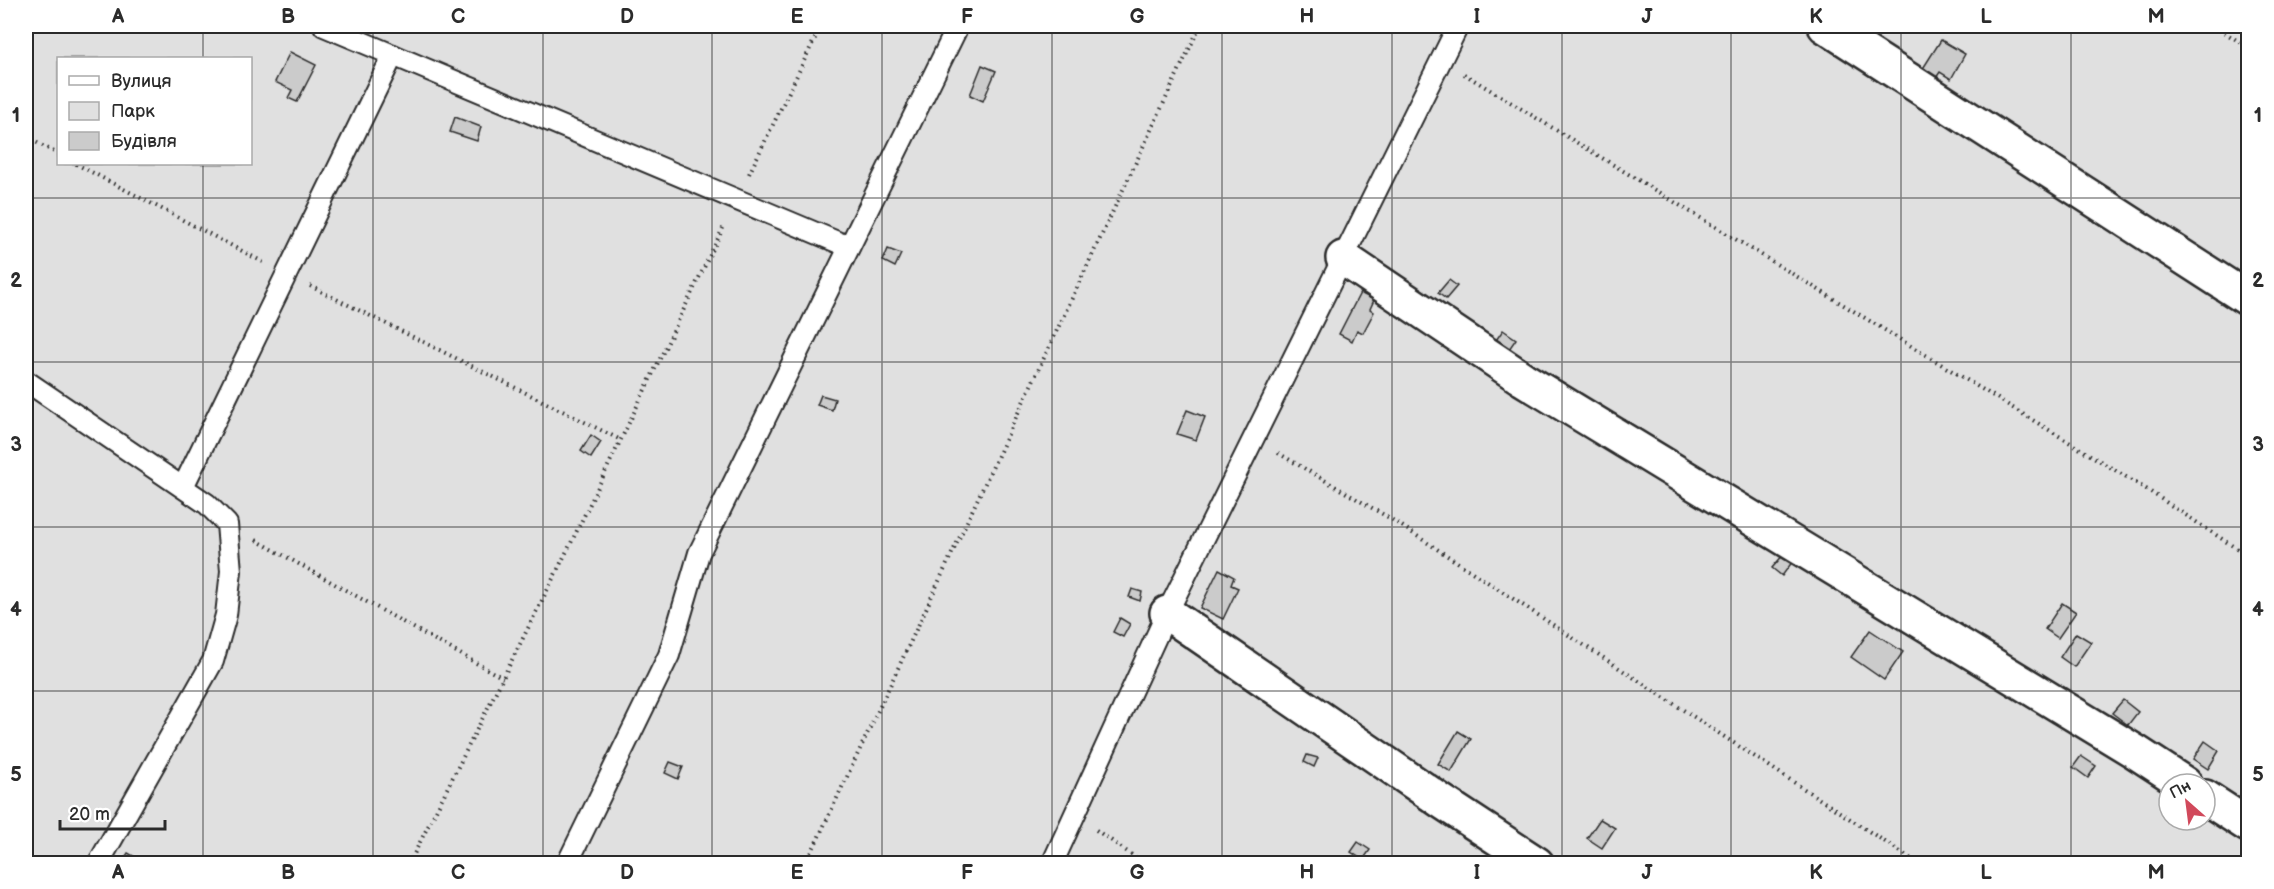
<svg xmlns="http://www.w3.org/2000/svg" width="2274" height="889" viewBox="0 0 2274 889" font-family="'Balsamiq Sans',sans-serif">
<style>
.green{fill:#e0e0e0;stroke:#868686;stroke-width:1.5;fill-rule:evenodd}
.building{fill:#cbcbcb;stroke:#2b2b2b;stroke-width:1.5}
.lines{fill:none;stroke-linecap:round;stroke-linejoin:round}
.service-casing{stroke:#2b2b2b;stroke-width:24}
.minor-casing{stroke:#2b2b2b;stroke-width:38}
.path{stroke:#2b2b2b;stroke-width:4;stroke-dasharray:1.5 4.5;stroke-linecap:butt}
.service{stroke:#fff;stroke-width:20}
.minor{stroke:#fff;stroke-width:33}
.grid{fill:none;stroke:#2b2b2b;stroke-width:1.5;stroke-opacity:0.55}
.neatline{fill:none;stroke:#2b2b2b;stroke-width:2}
.grid-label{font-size:20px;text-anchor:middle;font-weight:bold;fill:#2b2b2b}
</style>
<rect width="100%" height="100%" fill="#fff"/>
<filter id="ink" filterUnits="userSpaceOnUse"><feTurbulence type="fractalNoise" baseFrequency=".0167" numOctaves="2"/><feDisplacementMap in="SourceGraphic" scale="12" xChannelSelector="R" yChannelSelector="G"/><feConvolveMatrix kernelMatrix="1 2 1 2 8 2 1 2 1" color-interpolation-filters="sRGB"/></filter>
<g filter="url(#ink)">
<path class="green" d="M26 26H2248V863H26ZM58 58H250V164H58ZM2169 784H2205V820H2169Z"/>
<g class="building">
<path d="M1941 40 1965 54 1951 79 1940 72 1936 78 1922 70Z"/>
<path d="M290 52 316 65 297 102 288 98 292 90 275 82Z"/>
<path d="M982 65 996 71 983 101 970 95Z"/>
<path d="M455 117 481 127 477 141 450 132Z"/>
<path d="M888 249 901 254 895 267 883 261Z"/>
<path d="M1449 280 1457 286 1446 299 1438 293Z"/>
<path d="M1360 293 1374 300 1370 309 1374 312 1363 333 1357 330 1352 341 1339 334Z"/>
<path d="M1503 330 1516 339 1507 352 1494 343Z"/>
<path d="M821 395 835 399 832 410 817 405Z"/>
<path d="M1187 410 1205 417 1196 440 1177 434Z"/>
<path d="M591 435 601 442 591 458 581 451Z"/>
<path d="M1784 554 1793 561 1782 576 1772 568Z"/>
<path d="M1219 569 1234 577 1231 585 1238 588 1223 619 1200 608Z"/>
<path d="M1132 589 1142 592 1140 601 1129 597Z"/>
<path d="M2062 603 2076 612 2058 638 2045 629Z"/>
<path d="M1120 618 1130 624 1123 637 1113 632Z"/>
<path d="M1870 630 1903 652 1884 680 1851 657Z"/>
<path d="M2076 633 2091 642 2074 667 2060 657Z"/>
<path d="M2123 700 2138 712 2128 725 2112 713Z"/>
<path d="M1458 731 1471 739 1451 772 1438 764Z"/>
<path d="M2205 741 2219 751 2208 769 2193 759Z"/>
<path d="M1307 755 1318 758 1314 767 1304 762Z"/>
<path d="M2081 756 2096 766 2088 778 2073 767Z"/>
<path d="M670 762 683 767 678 779 665 773Z"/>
<path d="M1600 819 1615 828 1602 848 1587 838Z"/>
<path d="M1358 842 1370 850 1363 860 1351 852Z"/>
<path d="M128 853 142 861 140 864H121Z"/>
</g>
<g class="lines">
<g class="service-casing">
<g id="service">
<path d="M324 26 849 247"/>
<path d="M26 381 207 504 227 524 231 571 226 615 213 661 98 864"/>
<path d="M183 487 393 55"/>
<path d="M567 864 669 655 699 553 958 26"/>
<path d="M1052 864 1167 613 1458 26"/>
</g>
</g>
<g class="minor-casing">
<g id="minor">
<path d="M1825 26 2248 299"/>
<path d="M1343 258 1523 379 2136 752 2185 784"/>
<path d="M1167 613 1441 801 1537 864"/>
<path d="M2205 797 2248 825"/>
</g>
</g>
<g class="path">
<path d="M2214 26 2248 47"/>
<path d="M1464 74 2146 489 2248 556"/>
<path d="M26 137 58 154"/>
<path d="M76 164 263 262"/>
<path d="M749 174 821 26"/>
<path d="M310 286 621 440"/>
<path d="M1278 453 1391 519 1919 864"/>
<path d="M256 540 503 678"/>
<path d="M1096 830 1145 864"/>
<path d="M409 864 571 543 725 224"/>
<path d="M806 864 1200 26"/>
</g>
<use href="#service" class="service"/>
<use href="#minor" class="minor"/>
</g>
</g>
<path class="grid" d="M203 26V58M373 26V864M543 26V864M712 26V864M882 26V864M1052 26V864M1222 26V864M1392 26V864M1562 26V864M1731 26V864M1901 26V864M2071 26V864M203 164V864M26 198H2248M26 362H2248M26 527H2248M26 691H2248"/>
<rect width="2274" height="889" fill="none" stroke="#fff" stroke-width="66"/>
<rect x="57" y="57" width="195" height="108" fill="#ffffff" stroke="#aaaaaa" stroke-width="1.5"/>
<rect x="69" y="76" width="30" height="9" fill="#ffffff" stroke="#aaaaaa" stroke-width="1.5"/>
<text x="111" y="87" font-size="18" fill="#2b2b2b">Вулиця</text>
<rect x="69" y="102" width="30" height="18" fill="#e0e0e0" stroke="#aaaaaa" stroke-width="1.5"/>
<text x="111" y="117" font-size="18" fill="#2b2b2b">Парк</text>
<rect x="69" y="132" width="30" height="18" fill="#cbcbcb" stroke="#aaaaaa" stroke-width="1.5"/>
<text x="111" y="147" font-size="18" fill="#2b2b2b">Будівля</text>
<g transform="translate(2187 802) rotate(332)"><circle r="28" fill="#ffffff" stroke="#aaaaaa" stroke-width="1.5"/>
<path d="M0-4.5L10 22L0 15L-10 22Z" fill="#d1495b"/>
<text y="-9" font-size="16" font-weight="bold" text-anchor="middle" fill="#2b2b2b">Пн</text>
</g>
<path d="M60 820v9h105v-9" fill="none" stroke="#2b2b2b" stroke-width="3"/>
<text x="69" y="820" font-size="18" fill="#2b2b2b" stroke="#ffffff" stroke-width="4.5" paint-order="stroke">20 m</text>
<rect x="33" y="33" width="2208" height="823" class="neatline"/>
<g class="grid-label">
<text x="118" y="23">A</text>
<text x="288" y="23">B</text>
<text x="458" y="23">C</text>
<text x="627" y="23">D</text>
<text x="797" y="23">E</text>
<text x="967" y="23">F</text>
<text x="1137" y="23">G</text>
<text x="1307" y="23">H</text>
<text x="1477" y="23">I</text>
<text x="1647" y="23">J</text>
<text x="1816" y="23">K</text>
<text x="1986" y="23">L</text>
<text x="2156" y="23">M</text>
<text x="16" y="122">1</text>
<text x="2258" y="122">1</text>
<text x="16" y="287">2</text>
<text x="2258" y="287">2</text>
<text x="16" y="451">3</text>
<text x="2258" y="451">3</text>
<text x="16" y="616">4</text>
<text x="2258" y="616">4</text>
<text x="16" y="781">5</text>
<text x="2258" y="781">5</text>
<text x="118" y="879">A</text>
<text x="288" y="879">B</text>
<text x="458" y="879">C</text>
<text x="627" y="879">D</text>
<text x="797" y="879">E</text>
<text x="967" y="879">F</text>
<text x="1137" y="879">G</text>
<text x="1307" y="879">H</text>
<text x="1477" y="879">I</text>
<text x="1647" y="879">J</text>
<text x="1816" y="879">K</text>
<text x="1986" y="879">L</text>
<text x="2156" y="879">M</text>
</g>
</svg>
